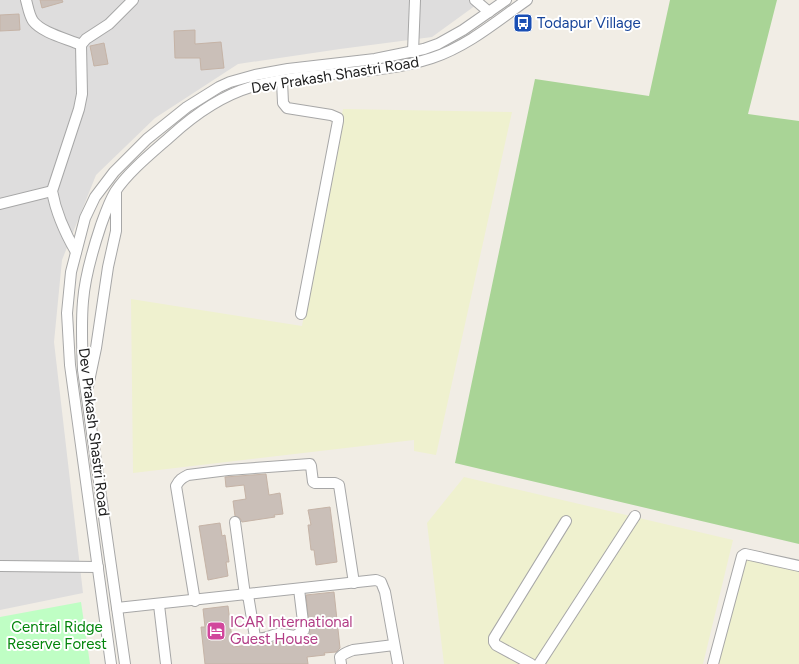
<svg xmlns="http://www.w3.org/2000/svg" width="799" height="664" viewBox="0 0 799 664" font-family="Figtree,sans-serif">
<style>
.residential{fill:#dedddd}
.farmland{fill:#eff1cf}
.forest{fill:#a9d496}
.park{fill:#bffec4}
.building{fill:#cabfb8;stroke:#c5b3a6}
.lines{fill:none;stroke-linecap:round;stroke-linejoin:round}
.minor-casing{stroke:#a7a7a7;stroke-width:12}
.minor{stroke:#fff;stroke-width:10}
.labels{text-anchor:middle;stroke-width:4;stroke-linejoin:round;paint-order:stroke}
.transit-label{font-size:15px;fill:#164399;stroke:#fff;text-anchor:start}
.street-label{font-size:15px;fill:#202020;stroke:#fff}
.hotel-label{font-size:15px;fill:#b23c85;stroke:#fff;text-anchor:start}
.park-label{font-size:15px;fill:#02850b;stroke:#fff}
</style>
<rect width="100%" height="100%" fill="#f1ede5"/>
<path class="residential" d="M0 0H483L432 37 340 49 238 64 155 118 96 175 62 260 54 342 83 593 0 610Z"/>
<g class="farmland">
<path d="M343 109 512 112 436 455 414 451V440L133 473 131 299 302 326Z"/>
<path d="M464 477 733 540 703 664H444L427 523Z"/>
<path d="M745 558 799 570V664H716Z"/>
</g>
<path class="forest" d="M670 0H777L748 114 799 121V544L455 463 535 79 649 96Z"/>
<path class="park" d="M81 602 90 664H0V617Z"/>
<g class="building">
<path d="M40 0H62L63 2 42 8Z"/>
<path d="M19 14 20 30 0 31V15Z"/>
<path d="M195 30V44L221 42 224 68 201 70 200 58H175L174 31Z"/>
<path d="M104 43 108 64 94 66 90 46Z"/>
<path d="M266 474 269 495 280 493 283 514 274 515 275 517 242 522 240 518 235 516 233 501 246 499 244 485 226 487 225 477Z"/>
<path d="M330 507 337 562 316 565 314 550H311L308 525H311L308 510Z"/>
<path d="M220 523 222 536 225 535 229 562H226L228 576 208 580 199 526Z"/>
<path d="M334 592 340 648 336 652 324 653 325 655 307 657 308 664H205L201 627H205L203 609 228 606 233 647 256 644 265 645 279 641 294 642 299 641 305 637 310 636 306 595Z"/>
</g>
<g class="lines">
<g class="minor-casing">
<g id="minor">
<path d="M26 0C28 7 29 15 33 21 42 33 68 39 81 45"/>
<path d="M475 0 489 12"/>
<path d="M413 52 415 0"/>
<path d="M282 81 283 103 287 108 331 115 338 118V121L301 314"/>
<path d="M0 204 52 191"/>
<path d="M76 252C65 233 56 213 52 191L79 109 82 94 81 45 86 39 109 24 133 0"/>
<path d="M88 386 96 348 108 267 116 231V193"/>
<path d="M235 522 245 595"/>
<path d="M0 566 98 567"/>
<path d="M248 595 255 637C264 641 269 635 278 634 283 634 290 635 295 636L304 630 299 589"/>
<path d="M195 601 176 486C179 480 182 478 188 475L228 470 310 464 311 466 313 482 315 483H335L339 485 354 583"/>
<path d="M159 605 166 664"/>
<path d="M117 608 376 580 381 582 385 592 398 664"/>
<path d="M111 664 70 365 67 313 71 272 85 218 95 197 114 172 147 139 187 107 219 87 230 82 255 75 288 69 375 59 424 49 438 44 463 30 506 0"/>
<path d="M125 664 83 370C82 347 81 324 83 301 85 275 93 249 101 225 105 214 109 202 115 192 128 172 153 152 171 136 194 115 221 96 251 87 310 70 374 77 432 58 468 46 497 21 527 0"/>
<path d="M341 664 340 657C344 653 348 652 353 650L394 645"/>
<path d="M531 664 496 645 494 642V638L566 521"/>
<path d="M539 664 635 516"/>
<path d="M713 664 742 556 745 554 799 566"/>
</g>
</g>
<use href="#minor" class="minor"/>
</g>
<defs>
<g id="bus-square" transform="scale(1)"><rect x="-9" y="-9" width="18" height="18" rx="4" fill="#1a4fb4" stroke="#fff"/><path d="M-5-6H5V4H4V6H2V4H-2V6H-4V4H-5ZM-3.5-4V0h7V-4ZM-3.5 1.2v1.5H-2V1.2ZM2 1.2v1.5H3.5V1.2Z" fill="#fff"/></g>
<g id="hotel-square" transform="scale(1)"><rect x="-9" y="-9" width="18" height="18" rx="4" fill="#d1479c" stroke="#fff"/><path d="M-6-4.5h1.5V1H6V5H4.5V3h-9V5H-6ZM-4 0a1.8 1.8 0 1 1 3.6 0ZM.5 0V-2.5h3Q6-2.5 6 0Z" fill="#fff"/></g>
</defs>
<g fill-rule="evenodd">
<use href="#bus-square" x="523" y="23"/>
<use href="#hotel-square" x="216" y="631"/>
</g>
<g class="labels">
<g class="transit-label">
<text x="537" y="28">Todapur Village</text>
</g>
<g class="street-label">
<text transform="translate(335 75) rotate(-9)" y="5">Dev Prakash Shastri Road</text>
<text transform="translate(94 432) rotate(83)" y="5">Dev Prakash Shastri Road</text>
</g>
<g class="hotel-label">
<text x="230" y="627">ICAR International<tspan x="230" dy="17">Guest House</tspan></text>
</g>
<g class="park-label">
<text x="57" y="632">Central Ridge<tspan x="57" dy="17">Reserve Forest</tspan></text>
</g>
</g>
</svg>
